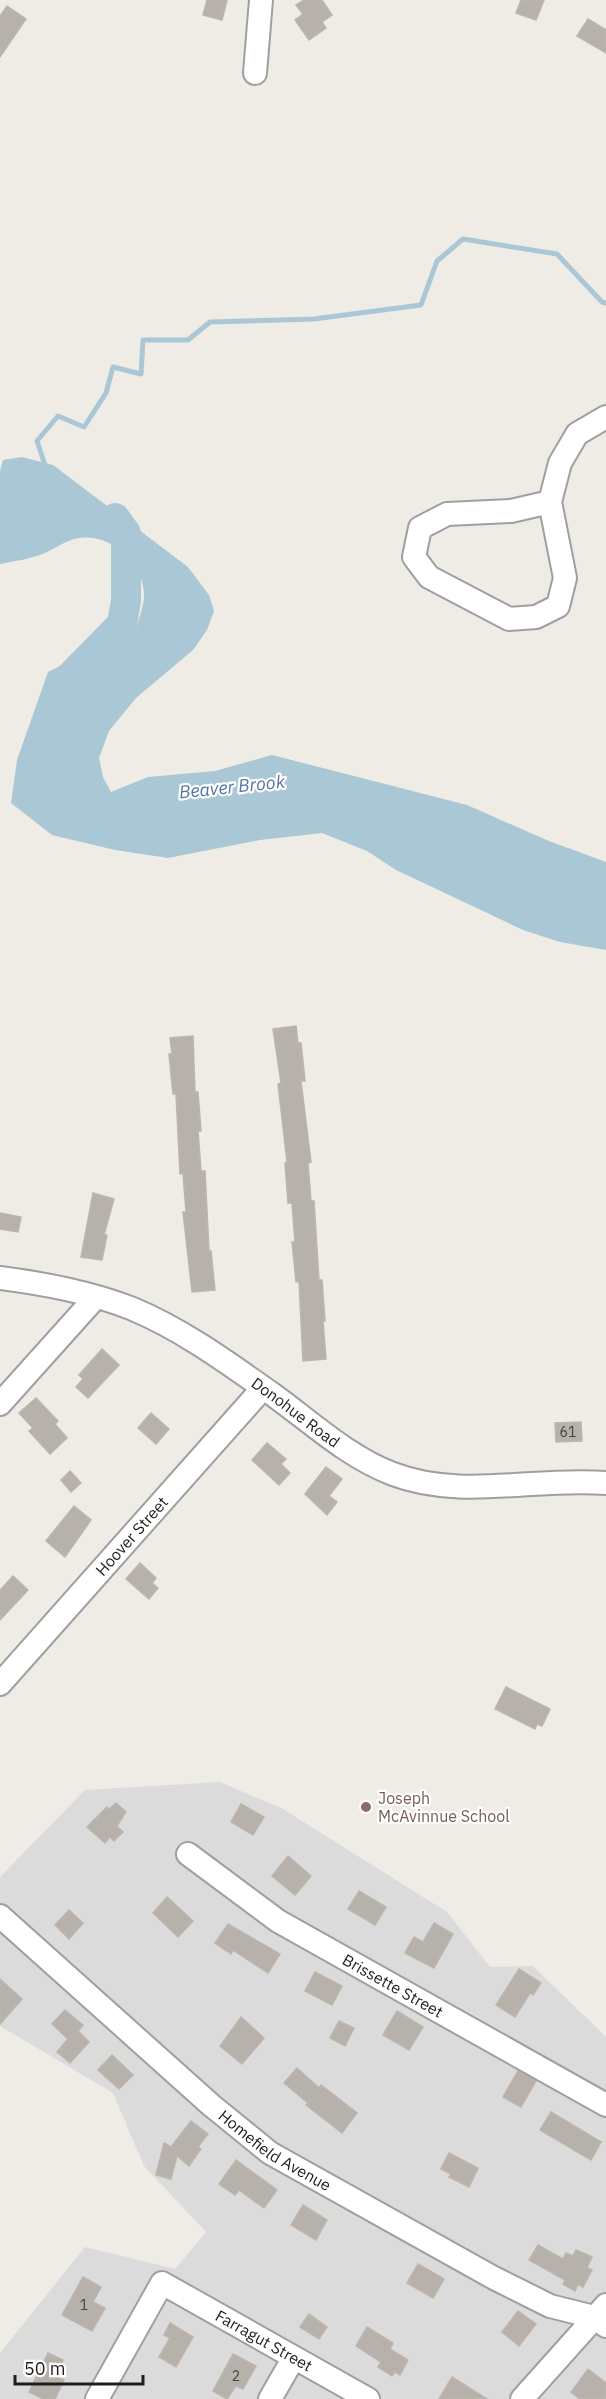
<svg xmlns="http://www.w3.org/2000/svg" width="606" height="2399" viewBox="0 0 606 2399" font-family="'IBM Plex Sans',sans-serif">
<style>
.residential{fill:#dcdbdb}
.water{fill:#aac7d6}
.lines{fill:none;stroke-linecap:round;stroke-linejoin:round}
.stream{stroke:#aac7d6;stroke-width:5}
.river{stroke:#aac7d6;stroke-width:30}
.building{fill:#b6b2ab;stroke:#bdb5a9;stroke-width:1.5}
.minor-casing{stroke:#9f9f9f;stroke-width:26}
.minor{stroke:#fff;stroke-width:22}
.education-dot{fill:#8d6e63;stroke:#fff;stroke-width:2}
.labels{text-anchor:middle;stroke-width:4.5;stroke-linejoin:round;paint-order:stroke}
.number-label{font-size:14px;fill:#444341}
.street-label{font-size:16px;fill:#1e1e1e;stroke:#fff}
.education-label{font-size:16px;fill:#785e54;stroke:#fff;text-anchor:start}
.water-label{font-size:18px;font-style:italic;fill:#5572a2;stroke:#fff}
</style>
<rect width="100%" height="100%" fill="#eeece5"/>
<path class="residential" d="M220 1782 283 1809 447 1912 490 1967 533 1966 606 2037V2399H0V2353L85 2247 175 2269 206 2232 144 2166 113 2093 0 2026V1877L85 1790Z"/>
<path class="water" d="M22 457 53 465 188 567 209 595 214 611 207 630 193 650 136 698 109 731 99 758 103 777 111 792 148 777 215 771 272 755 467 805 549 841 606 862V950L560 942 523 930 396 870 367 851 322 833 260 840 168 858 115 850 52 835 11 803 17 760 48 672 136 629C139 618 145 603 144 592 141 561 111 534 80 538 68 539 56 548 45 553 31 559 15 561 0 564V471L3 460Z"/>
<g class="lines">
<path class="stream" d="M46 468 37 441 58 416 84 427 106 393 113 367 141 374 143 340H188L210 322 314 319 421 305 437 261 463 239 557 254 602 302 606 303"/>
<path class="river" d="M69 678 122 624 126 601V533L115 518"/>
</g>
<g class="building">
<path d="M207 0H227L222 20 203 15Z"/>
<path d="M304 0H322L332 15 322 22 326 28 309 40 295 20 303 14 296 5Z"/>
<path d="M521 0H544L536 20 516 13Z"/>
<path d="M7 6 26 19 0 57V16Z"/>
<path d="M588 19 606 30V53L577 36Z"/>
<path d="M296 1026 298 1043H301L305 1081H301L311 1162 308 1163 311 1201H314L319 1280H322L325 1321H323L326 1359 303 1361 299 1281 296 1282 292 1242H295L292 1203H288L285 1163 287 1162 278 1084 281 1083 273 1029Z"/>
<path d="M193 1036 195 1092H198L201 1131H198L201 1171H205L209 1251H211L215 1290 192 1292 183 1212H186L183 1173 180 1174 176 1094H173L169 1054H172L170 1038Z"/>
<path d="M93 1193 114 1199 104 1235H107L102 1260 81 1257Z"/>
<path d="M0 1213 21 1217 18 1232 0 1229Z"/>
<path d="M102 1349 119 1365 88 1398 76 1387 83 1379 79 1375Z"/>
<path d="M36 1398 58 1421 55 1424 67 1438 50 1454 29 1431 33 1428 19 1413Z"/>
<path d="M151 1413 169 1429 156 1444 138 1428Z"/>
<path d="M581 1422 582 1441 556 1442 555 1423Z"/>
<path d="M267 1443 286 1459 281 1464 290 1473 279 1485 252 1460Z"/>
<path d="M326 1467 342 1479 329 1496 337 1502 327 1515 305 1494Z"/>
<path d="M70 1471 81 1483 71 1492 61 1480Z"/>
<path d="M74 1506 91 1520 65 1557 46 1541Z"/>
<path d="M140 1563 156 1578 152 1583 158 1588 149 1599 126 1579Z"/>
<path d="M13 1576 28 1590 0 1620V1590Z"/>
<path d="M506 1687 550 1709 542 1726 537 1724 535 1729 495 1709Z"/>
<path d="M116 1803 126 1812 117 1826 123 1832 114 1841 110 1837 105 1843 87 1827 107 1807 109 1809Z"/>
<path d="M241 1804 264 1817 253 1835 231 1822Z"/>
<path d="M288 1856 311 1876 295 1895 272 1876Z"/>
<path d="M359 1891 386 1907 375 1925 348 1909Z"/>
<path d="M167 1897 193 1921 178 1937 153 1913Z"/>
<path d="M69 1910 83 1923 69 1939 55 1925Z"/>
<path d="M434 1923 453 1934 434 1968 405 1953 414 1937 423 1942Z"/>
<path d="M228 1924 280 1954 268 1973 233 1950 231 1954 215 1943Z"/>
<path d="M519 1969 541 1983 533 1995 530 1993 515 2017 496 2005Z"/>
<path d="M315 1972 342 1986 332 2005 305 1991Z"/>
<path d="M0 1979 22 1999 0 2024Z"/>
<path d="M65 2010 83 2025 78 2031 89 2042 70 2063 57 2052 68 2039 52 2024Z"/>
<path d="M397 2011 423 2027 409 2050 383 2035Z"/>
<path d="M241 2017 264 2038 242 2064 220 2046Z"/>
<path d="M339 2021 354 2028 345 2046 330 2038Z"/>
<path d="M112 2055 133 2075 119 2089 98 2070Z"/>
<path d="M297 2068 319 2088 321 2085 357 2113 342 2133 306 2105 308 2103 284 2083Z"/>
<path d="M518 2071 536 2081 521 2107 503 2097Z"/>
<path d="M551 2112 601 2142 591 2160 540 2130Z"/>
<path d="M191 2121 208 2134 198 2147 201 2149 189 2166 177 2156 171 2179 156 2175 164 2143 171 2147Z"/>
<path d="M449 2153 478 2168 469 2187 449 2177 451 2174 441 2169Z"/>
<path d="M236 2160 277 2190 264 2208 239 2190 235 2195 219 2184Z"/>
<path d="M303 2205 327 2220 316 2240 291 2225Z"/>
<path d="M538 2245 563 2259 566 2253 573 2256 576 2250 592 2257 587 2268 592 2270 583 2287 578 2284 575 2291 563 2284 565 2280 529 2260Z"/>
<path d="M418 2264 444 2279 433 2298 407 2283Z"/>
<path d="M83 2277 101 2287 93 2302 105 2308 92 2331 62 2315Z"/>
<path d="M518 2311 536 2324 519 2346 502 2332Z"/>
<path d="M309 2314 327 2327 319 2339 300 2327Z"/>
<path d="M170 2323 193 2337 176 2367 159 2357 170 2338 164 2335Z"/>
<path d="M367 2327 393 2343 390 2349 408 2360 400 2375 395 2372 392 2376 378 2367 381 2362 356 2346Z"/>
<path d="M48 2353 63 2360 56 2376 64 2380 55 2399H43L29 2392Z"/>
<path d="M233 2354 256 2366 243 2389 236 2386 227 2399 213 2391Z"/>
<path d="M588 2369 606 2383V2399H580L571 2392Z"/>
<path d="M452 2377 487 2399H439Z"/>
</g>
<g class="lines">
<g class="minor-casing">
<g id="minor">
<path d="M255 73 261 0"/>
<path d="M550 502 511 511 447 514 420 528 414 557 429 577 509 619 536 617 558 606 565 578 550 502 560 463 577 434 606 417"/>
<path id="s1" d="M0 1278C45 1284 90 1292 133 1309 183 1330 228 1363 272 1394 311 1422 348 1457 393 1474 461 1500 536 1477 606 1483"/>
<path d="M0 1404 96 1297"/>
<path id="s2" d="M0 1684 263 1388"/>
<path id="s3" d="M188 1854 278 1921 606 2105"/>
<path id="s4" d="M0 1916 211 2105 270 2153 494 2278 550 2306 594 2317 606 2326"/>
<path id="s5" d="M97 2399 162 2283 368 2399"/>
<path d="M270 2399 293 2359"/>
<path d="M522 2399 606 2305"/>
</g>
</g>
<use href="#minor" class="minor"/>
</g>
<circle class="education-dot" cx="366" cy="1807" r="6"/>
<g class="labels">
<g class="number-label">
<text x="568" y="1437">61</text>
<text x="84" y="2310">1</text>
<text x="236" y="2381">2</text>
</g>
<g class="street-label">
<text dy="6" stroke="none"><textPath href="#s1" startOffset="330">Donohue Road</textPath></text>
<text dy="6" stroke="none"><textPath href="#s2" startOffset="198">Hoover Street</textPath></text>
<text dy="6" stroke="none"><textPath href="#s3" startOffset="244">Brissette Street</textPath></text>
<text dy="6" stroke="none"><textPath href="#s4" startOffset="362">Homefield Avenue</textPath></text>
<text dy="6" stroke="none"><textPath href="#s5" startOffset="250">Farragut Street</textPath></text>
</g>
<g class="education-label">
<text x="378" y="1804">Joseph<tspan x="378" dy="18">McAvinnue School</tspan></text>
</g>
<g class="water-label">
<text transform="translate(232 787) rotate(-6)" y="6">Beaver Brook</text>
</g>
</g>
<path d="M15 2375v9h128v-9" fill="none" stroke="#1e1e1e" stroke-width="3"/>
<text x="24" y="2375" font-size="18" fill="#1e1e1e" stroke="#ffffff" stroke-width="4.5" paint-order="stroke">50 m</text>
</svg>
